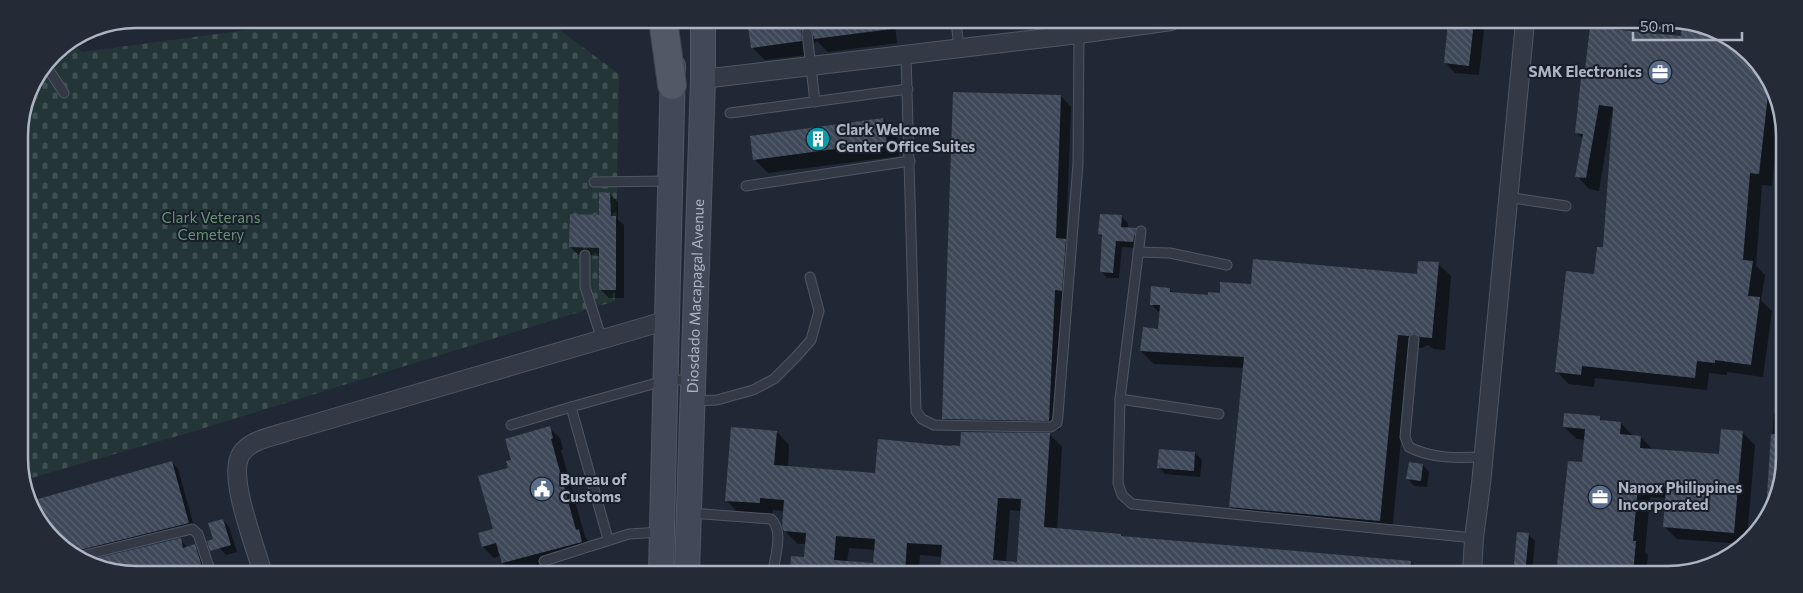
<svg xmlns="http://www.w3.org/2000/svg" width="1803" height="593" viewBox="0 0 1803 593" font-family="Commissioner,sans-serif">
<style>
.cemetery{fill:url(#cemetery-stones)}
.shadow{fill:#0007;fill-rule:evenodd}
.building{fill:url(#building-back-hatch);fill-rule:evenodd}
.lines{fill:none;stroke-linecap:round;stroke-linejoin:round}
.service-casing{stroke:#505764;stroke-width:11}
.minor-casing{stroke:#505764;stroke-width:20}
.secondary-casing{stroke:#505764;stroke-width:26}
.primary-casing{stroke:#3c434f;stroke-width:30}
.service{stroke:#333a46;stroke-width:9}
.minor{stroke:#333a46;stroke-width:18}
.secondary{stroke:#414959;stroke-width:24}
.primary{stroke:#515966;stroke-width:28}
.labels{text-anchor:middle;stroke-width:4;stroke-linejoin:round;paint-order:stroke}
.poi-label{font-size:15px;font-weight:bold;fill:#adb4c3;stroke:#191f2a;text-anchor:start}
.park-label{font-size:15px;fill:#669272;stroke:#191f2a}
.street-label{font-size:15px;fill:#adb4c3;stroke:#191f2a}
.rim{fill:none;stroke:#adb4c3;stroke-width:2.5}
</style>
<defs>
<pattern id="cemetery-stones" width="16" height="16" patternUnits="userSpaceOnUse" patternTransform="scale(1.25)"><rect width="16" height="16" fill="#233537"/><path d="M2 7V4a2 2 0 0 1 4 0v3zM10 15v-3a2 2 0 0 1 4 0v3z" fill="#405052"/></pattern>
<pattern id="building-back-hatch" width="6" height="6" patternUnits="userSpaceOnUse" patternTransform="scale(1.25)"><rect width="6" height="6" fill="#3e4858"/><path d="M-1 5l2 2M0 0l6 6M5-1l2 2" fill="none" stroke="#57606e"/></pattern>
</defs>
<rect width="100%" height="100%" fill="#202835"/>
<path class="cemetery" d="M330 19 546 20 619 74 615 301 198 430 21 481 19 128 28 90 53 53 70 41 82 52Z"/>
<g class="shadow">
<path d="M748 20 932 21 895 26 897 43 828 52 817 41 814 44V54L765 60 752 47Z"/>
<path d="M1449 22H1476L1484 30 1479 75 1455 73 1445 62Z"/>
<path d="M1684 23H1698L1755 58 1780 109 1772 186 1762 185 1756 266 1765 275 1761 301 1772 311 1763 377 1727 372V375L1709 373 1707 390 1595 378 1594 387 1569 384 1556 371 1595 276 1604 249 1614 118 1611 117 1599 191 1589 189 1577 176 1583 139 1576 132 1582 79 1682 37Z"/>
<path d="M1061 96 1071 107 1066 241 1075 250 1064 300 1060 430 954 429 943 418Z"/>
<path d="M883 119 896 132 899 156 768 173 755 160Z"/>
<path d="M610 194 618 202V220L624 225V298H609L600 289 601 256 579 255 570 247 600 216Z"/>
<path d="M1122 217 1128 223V229H1135L1141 235 1139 248 1122 247 1119 278H1107L1101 271 1103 238 1099 234Z"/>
<path d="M1438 264 1451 276 1445 350 1434 349 1428 345 1422 348 1410 347 1392 533 1243 520 1230 507 1244 368 1154 364 1141 351 1159 330 1161 314 1151 304 1169 289 1174 293 1209 297 1252 286 1418 275Z"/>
<path d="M1774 413H1781L1780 488 1767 507Z"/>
<path d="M1599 417 1603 422 1621 423 1633 436 1641 437 1653 450 1720 455 1742 432 1755 445 1747 538 1743 544 1677 539 1664 526 1666 498 1650 497 1645 552 1648 555 1646 574H1558L1583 463 1585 440 1577 439 1564 427Z"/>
<path d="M549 428 560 438 563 449 561 450 585 537 589 542 592 552 521 571H512L503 563 501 555 494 558 483 547 480 534 495 530 513 461Z"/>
<path d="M777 432 789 445 788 467 876 474 961 447 1049 434 1062 447 1057 530 1121 535 1123 538 1411 562 1415 566 1432 568 1438 573 792 572 805 559 806 544H798L785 531V511L773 510 772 515 739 513 726 500ZM1010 510 1022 511 1018 564 1006 562ZM849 548 876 550 874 564 847 562ZM920 555 943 557 941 570 919 568Z"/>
<path d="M1195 453 1202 460 1200 477 1165 474 1159 468Z"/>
<path d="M172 462 178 469 195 530 85 558 48 535 32 502Z"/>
<path d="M1423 465 1429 472 1427 487 1414 486 1408 479Z"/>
<path d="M223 520 229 527 237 552 226 555 220 548Z"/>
<path d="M1528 534 1535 541 1532 574H1515Z"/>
<path d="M180 540 188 548 195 546 201 553 207 570H105L91 561Z"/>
</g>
<g class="building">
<path d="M747 20 899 21V28L814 39 812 30 806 27 801 31 802 41 751 48Z"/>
<path d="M1448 22H1474L1469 66 1444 63Z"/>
<path d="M1682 23H1698L1755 58 1769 86 1759 174 1750 173 1743 260 1753 261 1748 296 1760 297 1751 365 1715 360V363L1697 361 1695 378 1582 366 1581 375 1555 372 1566 271 1594 274 1597 247H1603L1613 107 1599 105 1586 178 1575 177 1583 134 1575 133 1581 78H1584L1590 27 1681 36Z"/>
<path d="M953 92 1061 95 1056 238 1066 239 1062 291 1055 290 1049 421 942 419Z"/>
<path d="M883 118 887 142 753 160 750 136Z"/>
<path d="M599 192 610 193 611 216H616V290H599V248L569 247 570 214 599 215Z"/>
<path d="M1100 214 1122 215 1121 227 1136 228 1133 242 1116 241 1113 273 1100 272 1102 235 1098 234Z"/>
<path d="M1253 259 1417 274 1418 261 1439 262 1432 338 1420 337 1414 333 1409 336 1398 335 1380 521 1229 507 1244 357 1140 351 1143 327 1158 329 1160 305H1150L1151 286 1170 288V292L1208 295V292L1220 293V282L1251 284Z"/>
<path d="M1564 413 1600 416V420L1621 422 1620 434 1641 436 1640 448 1719 454 1721 429 1743 431 1734 533 1663 527 1666 487 1638 485 1633 541H1636L1633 574H1556L1568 461 1582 462 1585 429 1563 427Z"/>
<path d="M550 426 553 438 551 439 576 530 579 529 582 542 502 563 496 543 482 547 478 533 493 529 478 476 508 468 506 461 511 460 505 439Z"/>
<path d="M731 427 777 431 774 465 875 473 878 439 951 446 952 445 960 446 961 432 1050 433 1044 527 1121 534V536L1411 561 1410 573 940 572 942 545 907 543 905 572H790L791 556 804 557 806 533 784 531 782 526 784 500 760 498V503L725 501ZM998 498 1021 499 1017 562 993 560ZM836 536 875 539 873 563 834 560Z"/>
<path d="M1771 434H1780V488L1766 510Z"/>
<path d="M1159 449 1195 452 1194 471 1157 468Z"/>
<path d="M172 461 189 523 80 550 76 552 48 535 31 501Z"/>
<path d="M1409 462 1423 464 1421 481 1406 479Z"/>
<path d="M223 519 231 545 210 551 207 541 213 539 208 523Z"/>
<path d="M1517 532 1529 533 1525 574H1513Z"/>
<path d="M181 538 183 548 195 544 203 570H105L89 560Z"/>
</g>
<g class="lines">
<g class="service-casing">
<g id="service">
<path d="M956 21 959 48"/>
<path d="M807 33 815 102"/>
<path d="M906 55 916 411 922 419 934 425 1051 427 1057 423 1058 415 1078 164 1079 34"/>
<path d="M45 64 64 93"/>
<path d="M730 113 908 89"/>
<path d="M594 182 670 181"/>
<path d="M746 186 910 161"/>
<path d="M1507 197 1566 206"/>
<path d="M1141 231 1120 399 1118 483 1122 495 1132 504 1474 538"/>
<path d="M1138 252 1170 253 1227 265"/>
<path d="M585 255V287L602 340"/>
<path d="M1414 339 1405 437 1409 447C1432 459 1458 458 1483 457"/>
<path d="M1120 399 1219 414"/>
<path d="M694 401 717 400 753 390 774 379 796 357 811 340 819 311 810 277"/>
<path d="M571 407 667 380H692"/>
<path d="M511 425 571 407 608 539"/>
<path d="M690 513 771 519C784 531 775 556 773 572"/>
<path d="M81 556 192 529 198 534 210 570"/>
<path d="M544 561 629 534 661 532"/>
</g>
</g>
<g class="minor-casing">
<g id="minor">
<path d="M703 79 1079 34 1171 21"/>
<path d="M262 571C255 545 227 476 241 454 250 440 272 437 286 432L668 320"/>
<path d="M1472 574 1474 538 1481 484 1525 22"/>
</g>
</g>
<g class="secondary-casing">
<g id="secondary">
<path d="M661 572 673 66"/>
<path id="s1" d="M687 572 703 79V20"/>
</g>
</g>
<g class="primary-casing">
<path id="primary" d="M663 20 672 85"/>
</g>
<use href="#service" class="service"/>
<use href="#minor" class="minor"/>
<use href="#secondary" class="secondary"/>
<use href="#primary" class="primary"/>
</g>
<defs>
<g id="office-disc" transform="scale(1.25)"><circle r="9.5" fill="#5c6f8a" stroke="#191f2a"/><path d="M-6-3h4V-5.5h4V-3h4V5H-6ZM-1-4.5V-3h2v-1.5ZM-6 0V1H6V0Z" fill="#fff"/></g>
<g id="building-disc" transform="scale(1.25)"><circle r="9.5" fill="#0f9aa8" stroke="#191f2a"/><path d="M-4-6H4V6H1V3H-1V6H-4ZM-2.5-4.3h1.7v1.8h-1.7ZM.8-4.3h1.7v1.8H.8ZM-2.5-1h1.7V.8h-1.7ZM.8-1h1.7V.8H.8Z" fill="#fff"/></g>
<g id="civic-disc" transform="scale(1.25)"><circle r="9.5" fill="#5c6f8a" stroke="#191f2a"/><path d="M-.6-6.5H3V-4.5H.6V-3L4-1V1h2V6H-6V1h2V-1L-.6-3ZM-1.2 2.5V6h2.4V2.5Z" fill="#fff"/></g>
</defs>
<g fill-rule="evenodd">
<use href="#office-disc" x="1660" y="72"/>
<use href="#building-disc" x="818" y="139"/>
<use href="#civic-disc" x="542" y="489"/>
<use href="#office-disc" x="1600" y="497"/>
</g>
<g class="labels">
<g class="poi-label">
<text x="1642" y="77" text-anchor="end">SMK Electronics</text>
<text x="836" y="135">Clark Welcome<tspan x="836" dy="17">Center Office Suites</tspan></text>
<text x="560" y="485">Bureau of<tspan x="560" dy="17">Customs</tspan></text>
<text x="1618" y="493">Nanox Philippines<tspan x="1618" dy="17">Incorporated</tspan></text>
</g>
<g class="park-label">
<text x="211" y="223">Clark Veterans<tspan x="211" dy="17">Cemetery</tspan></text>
</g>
<g class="street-label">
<text dy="5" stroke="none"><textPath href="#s1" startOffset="276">Diosdado Macapagal Avenue</textPath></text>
</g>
</g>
<path d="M0 0H1803V593H0ZM136 28H1668A108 108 0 0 1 1776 136V458A108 108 0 0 1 1668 566H136A108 108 0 0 1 28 458V136A108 108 0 0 1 136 28Z" fill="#252b36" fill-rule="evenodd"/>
<path class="rim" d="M136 28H1668A108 108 0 0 1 1776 136V458A108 108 0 0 1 1668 566H136A108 108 0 0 1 28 458V136A108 108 0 0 1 136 28Z"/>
<path d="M1633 32v8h109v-8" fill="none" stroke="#adb4c3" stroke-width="2.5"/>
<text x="1640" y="32" font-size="15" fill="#adb4c3" stroke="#191f2a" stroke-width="4" paint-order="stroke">50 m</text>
</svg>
